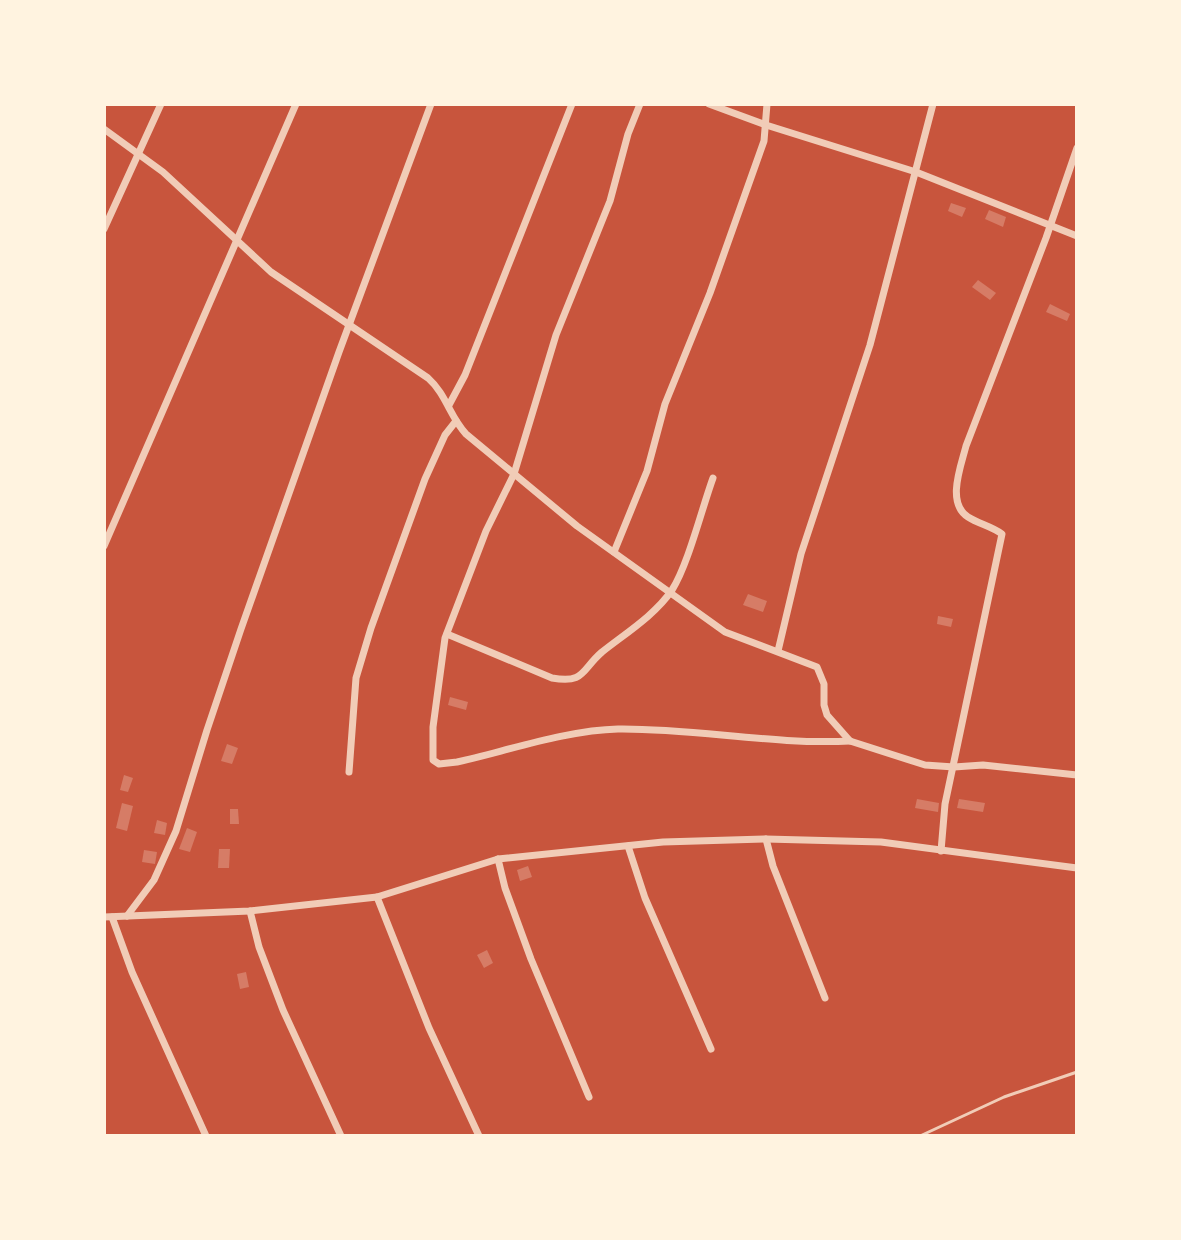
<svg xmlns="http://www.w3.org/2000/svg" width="1181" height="1240" viewBox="0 0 1181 1240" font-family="'Sofia Sans Condensed',sans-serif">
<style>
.building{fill:#d67c66}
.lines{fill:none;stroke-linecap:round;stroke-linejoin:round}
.service{stroke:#f1ccb7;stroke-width:3}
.minor{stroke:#f1ccb7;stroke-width:7}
</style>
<rect width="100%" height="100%" fill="#c8553d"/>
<g class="building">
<path d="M951 203 966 208 962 217 948 211Z"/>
<path d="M989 210 1006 217 1003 227 985 219Z"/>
<path d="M978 280 996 293 990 300 972 287Z"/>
<path d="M1050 304 1070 314 1067 321 1046 312Z"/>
<path d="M748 594 767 601 763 612 743 605Z"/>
<path d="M938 616 953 619 951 627 937 624Z"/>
<path d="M450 697 468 702 466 710 448 705Z"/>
<path d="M227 744 238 748 232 764 221 761Z"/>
<path d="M124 775 133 778 128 792 120 790Z"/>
<path d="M917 799 939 803 938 812 915 808Z"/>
<path d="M959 799 985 803 983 812 957 808Z"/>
<path d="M122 803 133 806 127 831 116 828Z"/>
<path d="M230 809H238L239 824H230Z"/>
<path d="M157 820 167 823 165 835 154 833Z"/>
<path d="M187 828 197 832 190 852 179 849Z"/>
<path d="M219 849H230L229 868H218Z"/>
<path d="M144 850 157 852 155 864 142 862Z"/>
<path d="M528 866 532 877 520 881 517 870Z"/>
<path d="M487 950 493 963 484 968 477 955Z"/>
<path d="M246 972 249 987 240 989 237 974Z"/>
</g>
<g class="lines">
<path class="service" d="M920 1136 1004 1097 1077 1072"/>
<g class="minor">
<path d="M640 104 628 134 610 201 556 335 514 474 486 531 445 638 433 727V760L439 764 457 762C506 751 568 730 618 729 695 728 772 745 850 741"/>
<path d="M709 104 766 125 916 172 1077 236"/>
<path d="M104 129 163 172 271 272 428 378C446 394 450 417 466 434L577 526 725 632 817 667 824 684V705L827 715 850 741 925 765 954 767 983 765 1077 775"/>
<path d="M104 229 161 104"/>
<path d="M449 405 465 375 572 104"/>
<path d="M104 546 296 104"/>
<path d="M614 552 647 471 665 404 710 293 764 141 767 104"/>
<path d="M447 634 552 678C585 684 581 670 602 652 626 633 655 615 672 590 688 565 702 508 713 478"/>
<path d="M778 651 801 554 870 345 933 104"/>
<path d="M349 772 356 678 371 628 425 479 445 435 456 421"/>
<path d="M766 839 773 866 825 998"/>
<path d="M628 846 645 898 711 1049"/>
<path d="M941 851 945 804 1002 534C991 526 979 524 968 517 946 503 961 466 966 446L1046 238 1077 148"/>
<path d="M498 859 505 888 531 959 589 1097"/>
<path d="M377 897 429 1028 479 1136"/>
<path d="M250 911 259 947 283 1010 341 1136"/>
<path d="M127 916 154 880 176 831 207 730 241 629 339 352 431 104"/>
<path d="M104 917 250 911 377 897 498 859 663 842 766 839 881 842 1077 868"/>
<path d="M112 917 132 972 206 1136"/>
</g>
</g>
<rect width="1181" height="1240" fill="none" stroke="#fff3e0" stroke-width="212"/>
</svg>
